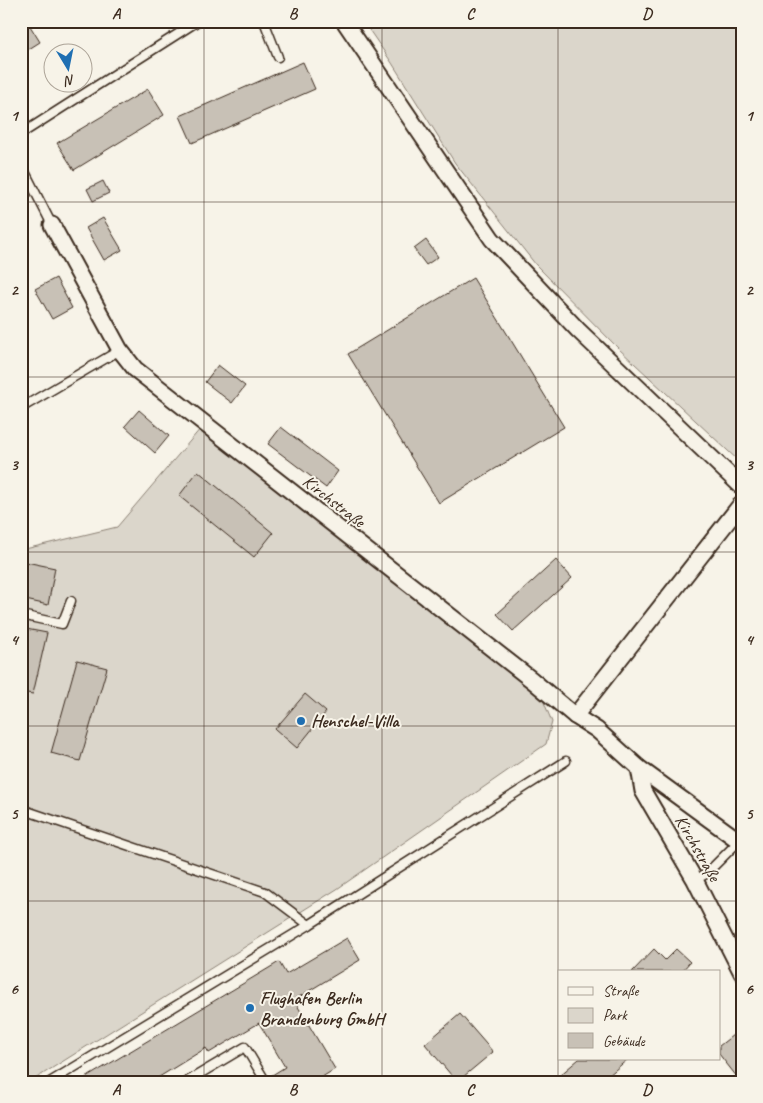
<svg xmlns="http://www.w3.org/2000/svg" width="763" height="1103" viewBox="0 0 763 1103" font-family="Caveat,sans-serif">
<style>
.green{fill:#dbd6cb;stroke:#8b8074}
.building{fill:#c8c1b6;stroke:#3b2a1e}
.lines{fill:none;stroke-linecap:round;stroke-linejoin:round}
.lane-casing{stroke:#3b2a1e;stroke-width:11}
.street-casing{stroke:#3b2a1e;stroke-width:19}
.lane{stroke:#f7f3e8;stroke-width:8}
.street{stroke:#f7f3e8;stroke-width:15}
.grid{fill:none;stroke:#3b2a1e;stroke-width:1;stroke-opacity:0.55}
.poi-dot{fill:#1f6fb2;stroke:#f7f3e8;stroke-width:2}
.labels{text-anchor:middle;stroke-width:4;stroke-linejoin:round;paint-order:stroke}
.street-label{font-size:18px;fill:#3b2a1e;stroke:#f7f3e8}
.poi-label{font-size:18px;font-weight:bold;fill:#3b2a1e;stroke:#f7f3e8;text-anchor:start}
.neatline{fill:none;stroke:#3b2a1e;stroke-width:2}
.grid-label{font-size:16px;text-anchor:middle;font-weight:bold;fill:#3b2a1e}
</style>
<rect width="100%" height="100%" fill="#f7f3e8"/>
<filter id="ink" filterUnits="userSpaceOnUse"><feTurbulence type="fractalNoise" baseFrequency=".02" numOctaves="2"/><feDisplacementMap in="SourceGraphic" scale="10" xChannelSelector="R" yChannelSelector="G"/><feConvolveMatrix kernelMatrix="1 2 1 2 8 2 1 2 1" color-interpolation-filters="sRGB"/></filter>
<g filter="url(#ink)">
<g class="green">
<path d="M363 21H742V464L619 349 536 265 455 163 392 63Z"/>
<path d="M201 428 541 695 552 722 546 744 337 889 30 1082H21V550L117 527Z"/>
</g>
<g class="building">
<path d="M21 21H27L40 42 21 54Z"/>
<path d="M303 62 315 89 192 143 180 116Z"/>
<path d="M148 89 164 115 74 170 57 143Z"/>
<path d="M103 181 109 193 93 201 87 189Z"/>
<path d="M103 218 122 250 104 260 86 228Z"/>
<path d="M426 240 438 257 426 265 414 249Z"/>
<path d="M56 278 72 308 52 319 35 289Z"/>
<path d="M473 278 564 427 439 503 348 354Z"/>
<path d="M218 365 245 386 232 403 205 382Z"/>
<path d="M139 410 169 436 155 453 125 426Z"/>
<path d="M281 427 338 471 326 488 268 444Z"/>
<path d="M198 471 273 533 254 557 179 496Z"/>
<path d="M556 560 572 578 513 631 497 614Z"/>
<path d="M26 562 55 568 48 605 21 599V582Z"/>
<path d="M21 628 47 633 33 694 21 692Z"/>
<path d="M77 660 107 668 80 761 51 753Z"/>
<path d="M305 694 326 712 297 748 275 729Z"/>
<path d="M347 938 360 960 294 1000 335 1069 314 1082H272L269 1077 285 1067 259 1023 209 1053 206 1048 151 1082H79L279 962 286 974Z"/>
<path d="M654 949 665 960 676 949 690 962 681 972H632Z"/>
<path d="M460 1014 493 1052 457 1082 425 1044Z"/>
<path d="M742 1028V1082H741L719 1054V1046Z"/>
<path d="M579 1059H628L601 1082H552Z"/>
</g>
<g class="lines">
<g class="lane-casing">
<g id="lane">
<path d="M264 21 278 57"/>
<path d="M21 134 198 21"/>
<path d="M21 164 52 225"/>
<path d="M21 408 120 350"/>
<path d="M21 615 62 624 71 601"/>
<path d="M21 809 265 892 309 925"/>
<path d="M695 880 706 874 739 841"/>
<path d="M50 1082 309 925 566 761"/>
<path d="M186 1082 245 1047 266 1082"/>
</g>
</g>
<g class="street-casing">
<g id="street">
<path d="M344 21 492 239 578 330 742 487"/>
<path d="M52 225 120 350 135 369 532 680 575 716 597 730 639 768 742 843"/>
<path d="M575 716 742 503"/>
<path d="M639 768 643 791 695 880 742 973"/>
</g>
</g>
<use href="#lane" class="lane"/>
<use href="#street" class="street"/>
</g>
</g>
<path class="grid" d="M204 21V1082M382 21V1082M558 21V1082M21 202H742M21 377H742M21 552H742M21 726H742M21 901H742"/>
<g class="poi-dot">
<circle cx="301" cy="721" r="5"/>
<circle cx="250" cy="1008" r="5"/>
</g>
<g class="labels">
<g class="street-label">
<text transform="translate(334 501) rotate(38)" y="6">Kirchstraße</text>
<text transform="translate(698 848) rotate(60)" y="6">Kirchstraße</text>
</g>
<g class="poi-label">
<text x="311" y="727">Henschel-Villa</text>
<text x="260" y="1004">Flughafen Berlin<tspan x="260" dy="21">Brandenburg GmbH</tspan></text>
</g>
</g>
<rect width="763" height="1103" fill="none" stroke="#f7f3e8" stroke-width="55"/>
<rect x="558" y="970" width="162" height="90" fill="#f7f3e8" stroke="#aca397"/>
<rect x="568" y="987" width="25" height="8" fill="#f7f3e8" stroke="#aca397"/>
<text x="603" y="996" font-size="15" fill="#3b2a1e">Straße</text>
<rect x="568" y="1008" width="25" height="15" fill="#dbd6cb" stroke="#aca397"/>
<text x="603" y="1020" font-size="15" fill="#3b2a1e">Park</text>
<rect x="568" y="1033" width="25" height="15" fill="#c8c1b6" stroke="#aca397"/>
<text x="603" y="1046" font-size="15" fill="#3b2a1e">Gebäude</text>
<g transform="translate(68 68) rotate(170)"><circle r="24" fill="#f7f3e8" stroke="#aca397"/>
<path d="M0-4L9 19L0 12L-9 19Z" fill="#1f6fb2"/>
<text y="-8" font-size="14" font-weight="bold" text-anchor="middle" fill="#3b2a1e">N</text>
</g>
<rect x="28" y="28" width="708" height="1048" class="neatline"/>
<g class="grid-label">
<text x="116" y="19">A</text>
<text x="293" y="19">B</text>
<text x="470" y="19">C</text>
<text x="647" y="19">D</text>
<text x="14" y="121">1</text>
<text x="749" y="121">1</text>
<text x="14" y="295">2</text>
<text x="749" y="295">2</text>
<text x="14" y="470">3</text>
<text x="749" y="470">3</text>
<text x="14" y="645">4</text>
<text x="749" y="645">4</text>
<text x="14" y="819">5</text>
<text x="749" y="819">5</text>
<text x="14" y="994">6</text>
<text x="749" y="994">6</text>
<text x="116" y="1095">A</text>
<text x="293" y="1095">B</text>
<text x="470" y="1095">C</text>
<text x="647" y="1095">D</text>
</g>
</svg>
